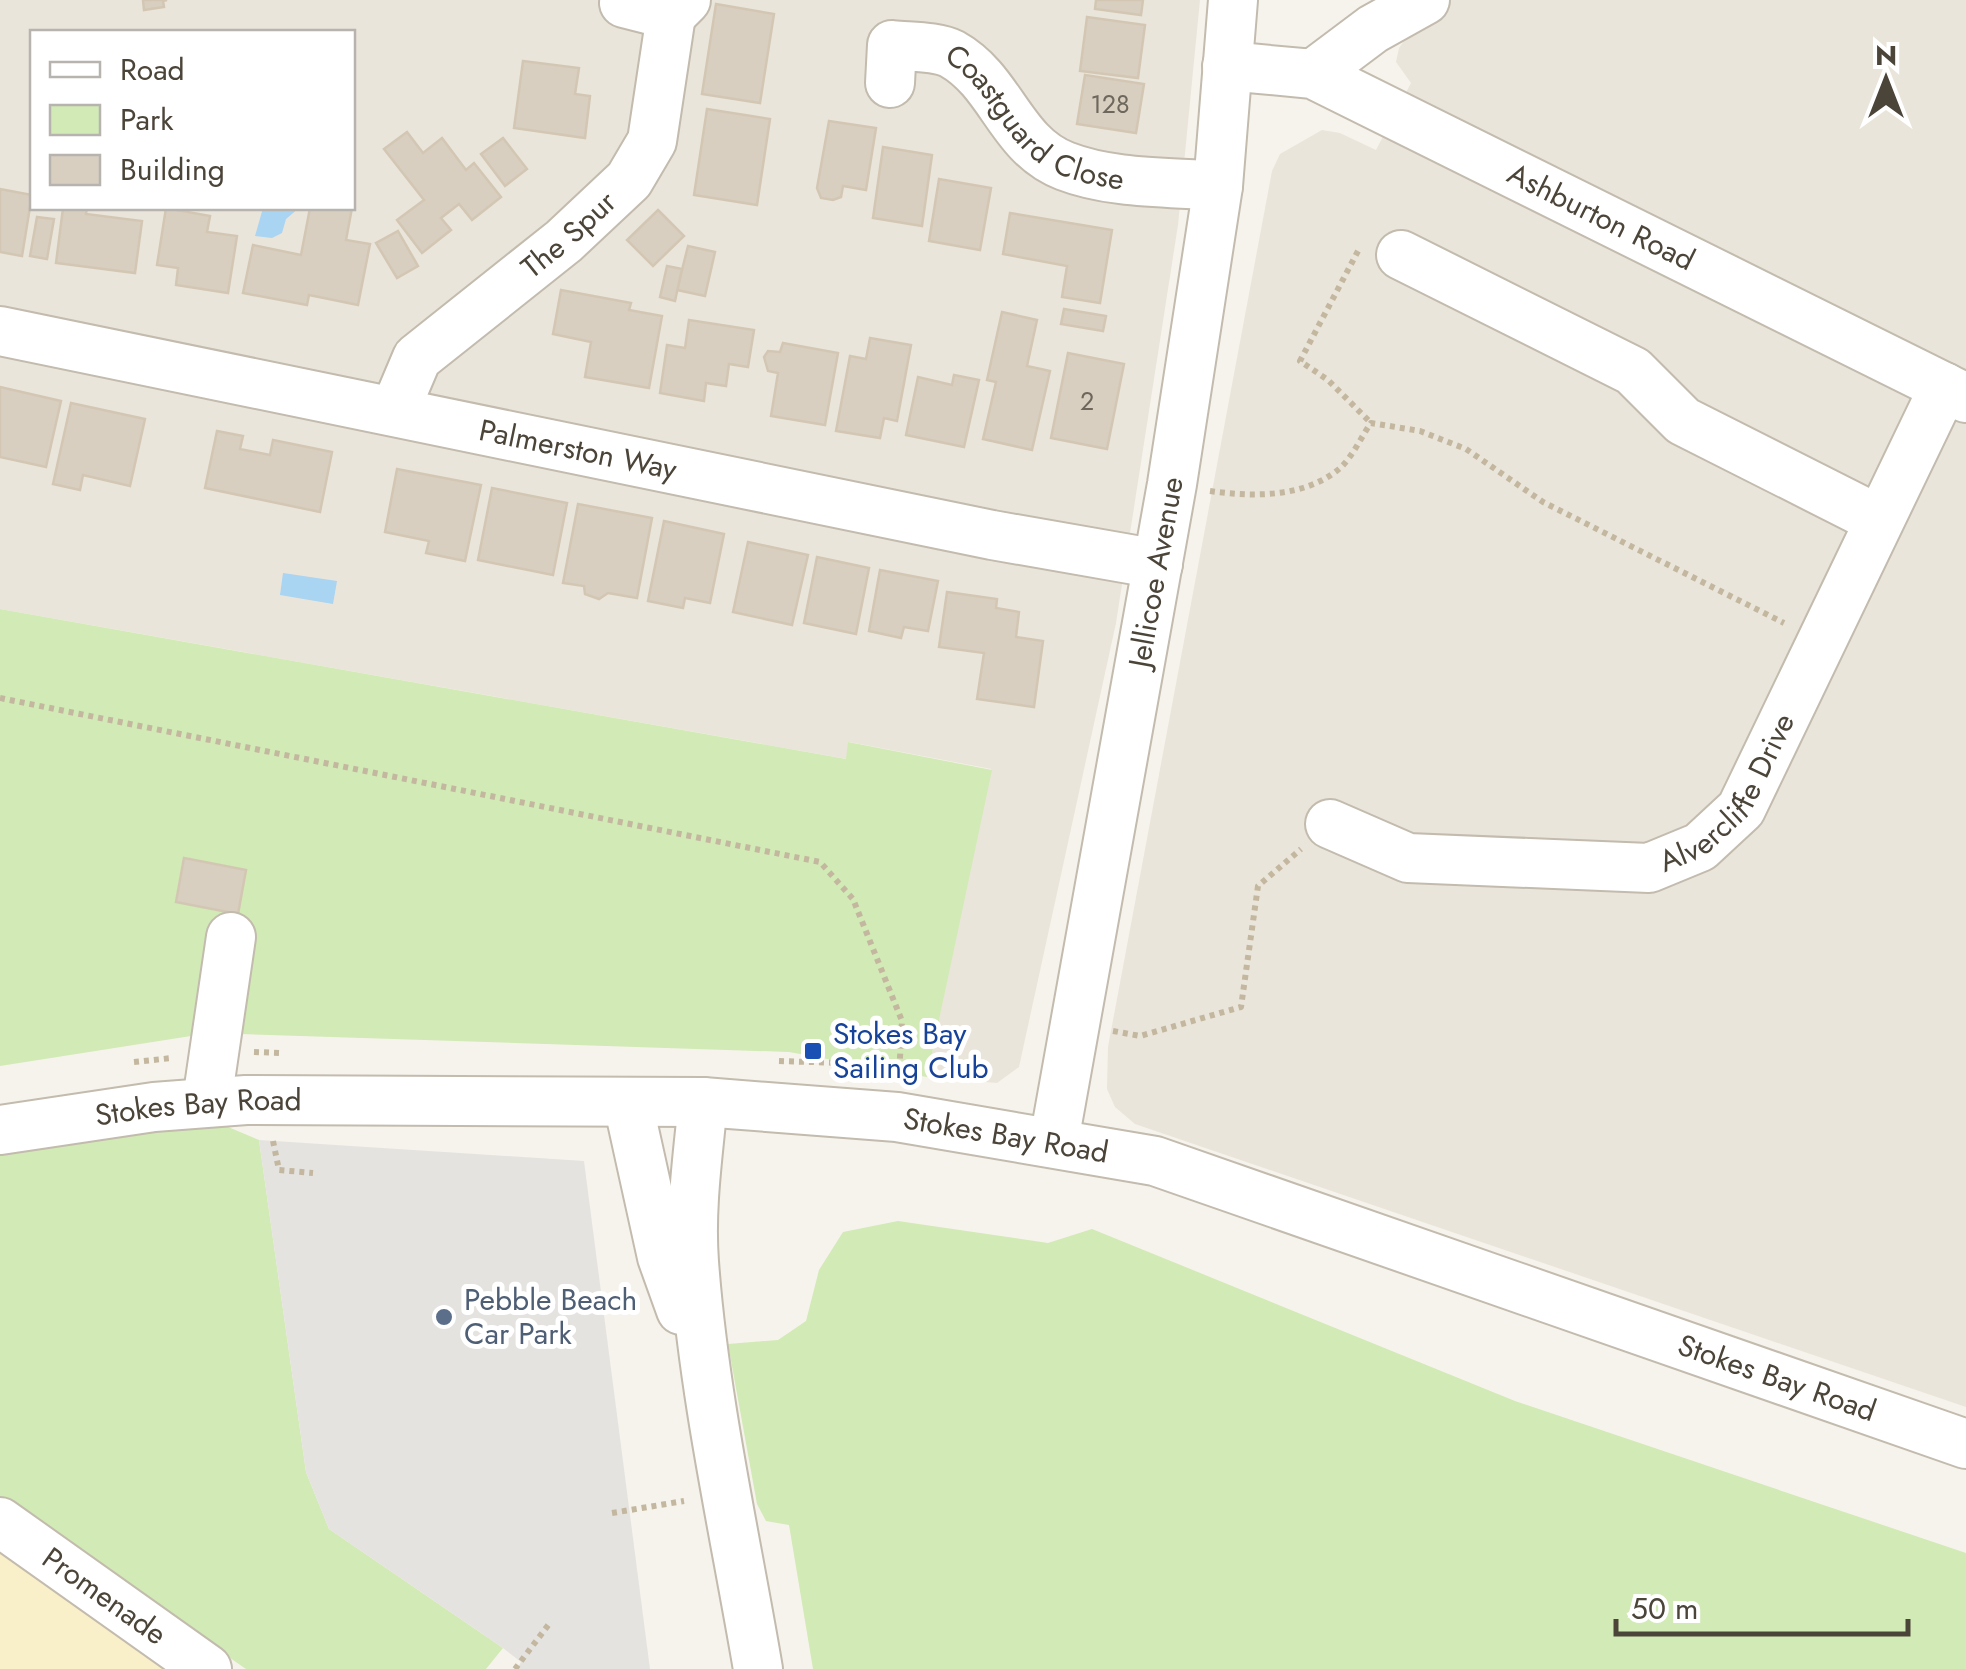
<svg xmlns="http://www.w3.org/2000/svg" width="1966" height="1669" viewBox="0 0 1966 1669" font-family="Jost,sans-serif">
<style>
.residential{fill:#eae5da;fill-rule:evenodd}
.green{fill:#d2eab5}
.sand{fill:#f9efc9}
.parking{fill:#e5e3e0}
.water{fill:#a9d4f2}
.building{fill:#d8cfc1;stroke:#d3c7b4;stroke-width:2.5}
.lines{fill:none;stroke-linecap:round;stroke-linejoin:round}
.minor-casing{stroke:#c2bbae;stroke-width:52}
.path{stroke:#c4b79f;stroke-width:6;stroke-dasharray:5 5;stroke-linecap:butt}
.minor{stroke:#fff;stroke-width:48}
.transit-dot{fill:#1a4fb4;stroke:#fff;stroke-width:4}
.service-dot{fill:#5c6f8a;stroke:#fff;stroke-width:4}
.labels{text-anchor:middle;stroke-width:10;stroke-linejoin:round;paint-order:stroke}
.number-label{font-size:25px;fill:#6e675b}
.street-label{font-size:30px;fill:#4b4439;stroke:#fff}
.transit-label{font-size:30px;fill:#164399;stroke:#fff;text-anchor:start}
.service-label{font-size:30px;fill:#4e5e75;stroke:#fff;text-anchor:start}
</style>
<rect width="100%" height="100%" fill="#f6f3ec"/>
<g class="residential">
<path d="M0 0H1200L1178 225 1116 623 1019 1067 997 1083 927 1077 991 769 849 742 847 759 0 609ZM32 32H352V208H32Z"/>
<path d="M1382 0H1966V1407L1135 1124 1115 1107 1107 1089 1108 1047 1272 171 1280 154 1322 130 1340 133 1376 150 1411 83 1396 62 1399 48 1407 37Z"/>
</g>
<g class="green">
<path d="M0 609 846 759 848 742 992 770 927 1077 789 1052 210 1033 0 1066Z"/>
<path d="M214 1121 259 1140 306 1472 329 1529 503 1648 486 1669H246L0 1498V1138Z"/>
<path d="M898 1221 1048 1243 1092 1229 1515 1401 1966 1553V1669H813L789 1525 766 1521 757 1504 728 1344 778 1340 806 1321 819 1270 843 1232Z"/>
</g>
<path class="sand" d="M0 1541 177 1669H0Z"/>
<path class="parking" d="M259 1140 584 1161 650 1669H517L521 1662 503 1648 329 1529 306 1472Z"/>
<g class="water">
<path d="M263 208H299L286 219 282 233 272 238 255 236Z"/>
<path d="M283 573 337 581 333 604 280 595Z"/>
</g>
<g class="building">
<path d="M143 0H167L163 1 164 7 144 10Z"/>
<path d="M1096 0H1143L1141 15 1095 9Z"/>
<path d="M716 4 774 14 760 103 702 94Z"/>
<path d="M1087 17 1145 25 1138 78 1080 71Z"/>
<path d="M523 61 579 68 575 94 590 96 585 138 514 128Z"/>
<path d="M1085 75 1144 84 1136 133 1077 124Z"/>
<path d="M707 109 770 119 757 205 694 195Z"/>
<path d="M829 121 876 128 866 190 843 186 841 197 833 200 821 198 817 188Z"/>
<path d="M407 132 423 153 442 138 466 170 474 163 501 197 472 220 459 204 441 218 451 230 422 253 397 220 424 200 384 149Z"/>
<path d="M503 138 527 169 505 186 481 154Z"/>
<path d="M883 147 932 155 922 226 873 218Z"/>
<path d="M939 179 991 188 980 250 929 241Z"/>
<path d="M0 189 32 195 22 256 0 252Z"/>
<path d="M63 208H87L86 214 142 221 135 273 56 263Z"/>
<path d="M166 208 210 216 207 232 237 236 228 293 176 285 178 268 157 265Z"/>
<path d="M310 208H352L346 240 370 244 358 305 309 295 307 305 243 293 253 245 301 255Z"/>
<path d="M658 210 684 236 653 266 627 240Z"/>
<path d="M1010 213 1112 230 1100 303 1062 297 1067 266 1003 254Z"/>
<path d="M37 217 54 219 47 259 30 256Z"/>
<path d="M398 231 418 266 397 278 376 243Z"/>
<path d="M688 246 715 252 705 296 677 290Z"/>
<path d="M667 266 682 269 675 301 660 297Z"/>
<path d="M561 290 631 303 629 310 662 316 649 388 585 377 591 342 553 334Z"/>
<path d="M1064 309 1106 316 1103 331 1061 324Z"/>
<path d="M1002 312 1037 320 1027 366 1050 371 1032 450 983 439 996 382 987 380Z"/>
<path d="M689 320 754 330 748 367 729 364 726 386 706 383 704 401 660 393 667 345 685 348Z"/>
<path d="M870 338 911 345 897 421 884 418 880 438 836 431 850 356 866 359Z"/>
<path d="M783 343 838 353 825 425 771 416 778 373 768 371 764 357 768 351 780 352Z"/>
<path d="M1068 353 1124 364 1107 449 1051 438Z"/>
<path d="M954 375 979 380 964 447 906 435 918 377 952 385Z"/>
<path d="M0 387 61 401 46 467 0 457Z"/>
<path d="M71 403 145 419 130 486 83 475 80 490 53 484Z"/>
<path d="M217 431 243 436 240 449 270 455 273 440 332 452 320 512 205 488Z"/>
<path d="M397 469 481 485 465 561 426 553 429 541 385 532Z"/>
<path d="M492 488 567 503 553 575 478 560Z"/>
<path d="M578 504 652 518 637 598 608 593 599 599 585 594 584 586 563 583Z"/>
<path d="M664 521 724 534 710 603 685 598 683 608 648 601Z"/>
<path d="M748 542 808 555 792 625 733 612Z"/>
<path d="M817 557 869 568 856 634 804 623Z"/>
<path d="M880 570 938 581 928 631 904 627 901 638 869 631Z"/>
<path d="M947 592 997 599 996 608 1019 612 1016 637 1043 641 1034 707 977 699 984 653 939 647Z"/>
<path d="M184 858 246 870 238 914 176 902Z"/>
</g>
<g class="lines">
<g class="minor-casing">
<g id="minor">
<path d="M624 3 671 15 686 0"/>
<path id="s1" d="M1227 66 1313 74 1966 398"/>
<path d="M1313 74 1373 29 1425 0"/>
<path id="s2" d="M890 83 892 45C909 47 937 46 952 54 1002 82 1010 145 1065 166 1111 184 1169 182 1218 186"/>
<path d="M1401 255 1633 371 1683 421 1879 520"/>
<path id="s3" d="M0 331 992 535 1158 564"/>
<path id="s4" d="M395 410 417 358 564 241 629 180 652 141 671 15"/>
<path id="s5" d="M1330 824 1408 858 1649 868 1700 847 1741 809 1944 387"/>
<path d="M207 1101 231 937"/>
<path d="M703 1102C698 1155 690 1208 694 1262 704 1398 735 1534 758 1669"/>
<path d="M628 1103 662 1257 681 1310"/>
<path id="s6" d="M0 1130 154 1107 246 1100 703 1102 897 1117 1155 1161 1966 1444"/>
<path id="s7" d="M1054 1141 1172 484 1218 186 1233 0"/>
<path id="s8" d="M0 1522 207 1669"/>
</g>
</g>
<g class="path">
<path d="M1358 251 1300 361 1328 380 1371 423"/>
<path d="M1210 491C1252 497 1304 498 1339 469 1352 458 1361 437 1371 423L1420 431 1466 449 1543 502 1784 623"/>
<path d="M0 698 820 862 853 899 902 1021 899 1076"/>
<path d="M1113 1031 1140 1036 1241 1007 1258 886 1301 849"/>
<path d="M254 1052 281 1053"/>
<path d="M779 1061 842 1063 875 1069"/>
<path d="M134 1062 172 1058"/>
<path d="M273 1141 279 1170 313 1173"/>
<path d="M612 1513 684 1501"/>
<path d="M515 1669 549 1624"/>
</g>
<use href="#minor" class="minor"/>
</g>
<rect class="transit-dot" x="803" y="1041" width="20" height="20" rx="5"/>
<circle class="service-dot" cx="444" cy="1317" r="10"/>
<g class="labels">
<g class="number-label">
<text x="1110" y="113">128</text>
<text x="1087" y="410">2</text>
</g>
<g class="street-label">
<text dy="10" stroke="none"><textPath href="#s2" startOffset="208">Coastguard Close</textPath></text>
<text dy="10" stroke="none"><textPath href="#s1" startOffset="408">Ashburton Road</textPath></text>
<text dy="10" stroke="none"><textPath href="#s4" startOffset="252">The Spur</textPath></text>
<text dy="10" stroke="none"><textPath href="#s3" startOffset="590">Palmerston Way</textPath></text>
<text dy="10" stroke="none"><textPath href="#s7" startOffset="578">Jellicoe Avenue</textPath></text>
<text dy="10" stroke="none"><textPath href="#s5" startOffset="440">Alvercliffe Drive</textPath></text>
<text dy="10" stroke="none"><textPath href="#s6" startOffset="200">Stokes Bay Road</textPath></text>
<text dy="10" stroke="none"><textPath href="#s6" startOffset="1010">Stokes Bay Road</textPath></text>
<text dy="10" stroke="none"><textPath href="#s6" startOffset="1820">Stokes Bay Road</textPath></text>
<text dy="10" stroke="none"><textPath href="#s8" startOffset="128">Promenade</textPath></text>
</g>
<g class="transit-label">
<text x="833" y="1044">Stokes Bay<tspan x="833" dy="34">Sailing Club</tspan></text>
</g>
<g class="service-label">
<text x="464" y="1310">Pebble Beach<tspan x="464" dy="34">Car Park</tspan></text>
</g>
</g>
<rect x="30" y="30" width="325" height="180" fill="#ffffff" stroke="#b7b4b0" stroke-width="2.5"/>
<rect x="50" y="62" width="50" height="15" fill="#ffffff" stroke="#b7b4b0" stroke-width="2.5"/>
<text x="120" y="80" font-size="30" fill="#4b4439">Road</text>
<rect x="50" y="105" width="50" height="30" fill="#d2eab5" stroke="#b7b4b0" stroke-width="2.5"/>
<text x="120" y="130" font-size="30" fill="#4b4439">Park</text>
<rect x="50" y="155" width="50" height="30" fill="#d8cfc1" stroke="#b7b4b0" stroke-width="2.5"/>
<text x="120" y="180" font-size="30" fill="#4b4439">Building</text>
<g transform="translate(1886 80)" stroke="#ffffff" stroke-width="8" paint-order="stroke">
<path d="M0-8L18 38L0 25L-18 38Z" fill="#4b4439"/>
<text y="-15" font-size="28" font-weight="bold" text-anchor="middle" fill="#4b4439">N</text>
</g>
<path d="M1616 1619v15h292v-15" fill="none" stroke="#4b4439" stroke-width="5"/>
<text x="1631" y="1619" font-size="30" fill="#4b4439" stroke="#ffffff" stroke-width="8" paint-order="stroke">50 m</text>
</svg>
